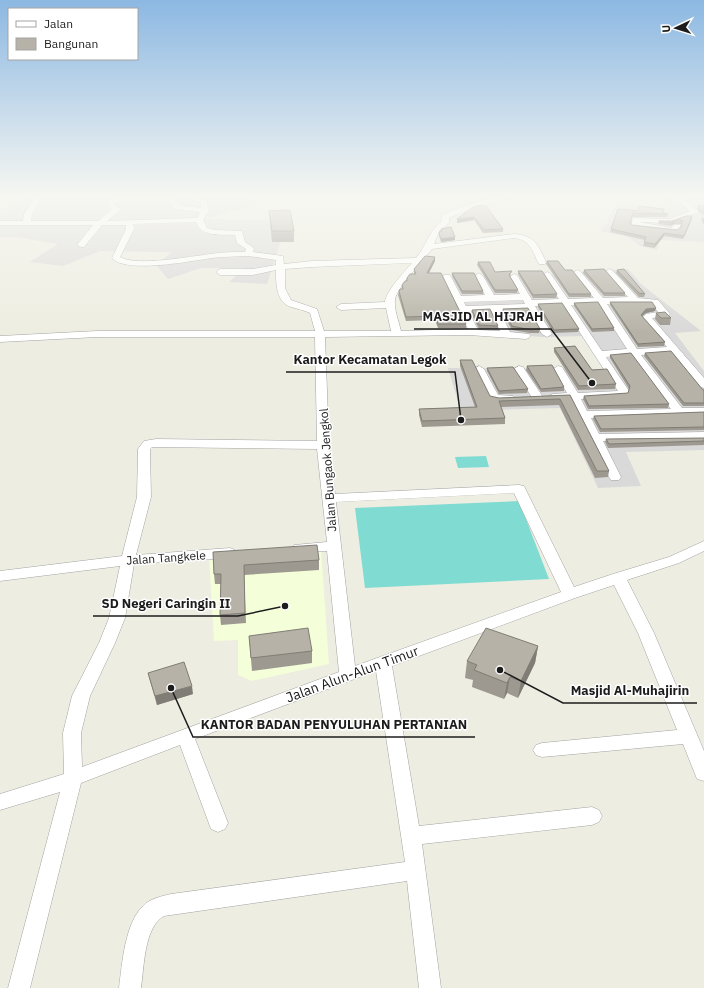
<svg xmlns="http://www.w3.org/2000/svg" width="704" height="988" viewBox="0 0 704 988" font-family="'IBM Plex Sans',sans-serif">
<style>
.residential{fill:#dad9d9}
.education{fill:#f4fed9}
.pitch{fill:#80dcd2}
.lines{fill:none;stroke-linecap:round;stroke-linejoin:round}
.minor-casing{stroke:#a3a3a3;stroke-width:1}
.minor{fill:#fff;fill-rule:evenodd}
.wall{fill:#9d9990}
.shaded-wall{fill:#7f7d75}
.building{fill:#b6b2a7;stroke:#7f7d75}
.labels{text-anchor:middle;stroke-width:3;stroke-linejoin:round;paint-order:stroke}
.street-label{font-size:12px;fill:#1c1c1c;stroke:#fff}
.near-street-label{font-size:14px;fill:#1c1c1c;stroke:#fff}
.leader{fill:none;stroke:#1c1c1c;stroke-width:1.5}
.callout-dot{fill:#1c1c1c;stroke:#fff;stroke-width:1.5}
.callout-label{font-size:13px;text-anchor:middle;font-weight:bold;fill:#1c1c1c;stroke:#fff;stroke-width:3;stroke-linejoin:round;paint-order:stroke}
</style>
<rect width="100%" height="100%" fill="#edede1"/>
<g class="residential">
<path d="M29 195H244L260 203 204 219 287 221 267 284 229 282 245 268H201L168 279 157 266 171 252 100 251 63 266 30 262 58 244 16 237H0V211Z"/>
<path d="M640 195H704V242L660 240 657 250 640 246 628 237 600 231 607 223 611 212 619 203 637 204 640 208 667 211 671 207 665 197Z"/>
<path d="M628 269 641 284 701 331 675 333 704 371V450L626 452 641 486 598 488 560 408 461 411 448 368 604 369 585 336 543 337 492 333H454L435 278 540 275Z"/>
</g>
<path class="education" d="M321 549 329 664 252 681 238 675V640L214 641 209 557Z"/>
<g class="pitch">
<path d="M486 456 489 467 458 468 455 457Z"/>
<path d="M519 501 549 579 365 588 355 508Z"/>
</g>
<g class="lines">
<g class="minor-casing">
<g id="minor">
<path d="M36 195H43L32 214 31 221H98L112 209 107 205 112 198H115L171 195 179 205 201 208 200 202 183 195H192L207 201 209 211 203 220 207 228 215 230 242 231 245 242 254 248 253 252 283 256 284 264 312 261 416 258C427 245 428 232 441 222L442 215C463 206 494 195 516 195L515 196 461 213 449 218V223L439 231 434 244 513 234C534 235 538 244 546 262L545 264H539C531 250 532 240 513 238L432 249C424 260 396 288 395 300 394 310 399 322 401 331L468 329 443 277 444 275H450L461 296 485 295 475 276 479 273 483 276 494 295 520 294 510 277 514 274 517 275 532 300 559 299 543 275 547 272 550 273 568 299 594 298 573 273 577 270 580 271 603 298 628 297 605 272 609 269 612 270 638 298 658 300 670 314 668 316 652 318 704 378V388L700 387 672 353 641 355 682 408H704V414L591 418 599 434 704 432V440L603 441 621 477 619 480H611L609 477 570 400H553L547 397 553 394 567 393 553 369 558 366 562 367 578 393 618 391 562 305 535 306 552 334 547 337 542 334 528 310 500 311 510 332 529 334 531 336 529 338 526 339 469 335 325 337 329 445 335 494 519 485 524 486 574 587 613 574 669 557 704 541V551L679 563 627 580 654 633 704 751V781L697 779 683 744 542 757 536 755 533 750 536 745 542 743 677 730 638 633 614 585 575 598 392 666 419 826 592 807 599 810 602 816 599 822 592 825 422 844 441 988H419L407 881 164 916C144 927 144 968 141 988H119C122 964 125 923 143 906 149 899 162 896 171 894L405 862 376 671 195 739 228 823 225 829 218 832 211 829 180 745 81 783 30 988H8L60 792 0 810V794L64 774 63 733 72 696 99 643 109 618 120 566 0 581V571L122 556 137 497 138 449 144 441 156 439 317 441 315 337H97L0 342V336L97 331H315L310 313C304 310 297 309 291 307 276 302 276 284 276 270L253 275H220L216 272 220 269H253L276 265V260C267 259 257 257 248 256 236 256 223 257 211 258 191 261 126 274 112 258L126 229V225H102L84 247H81L77 245 93 225H0V221H23L24 214ZM168 200 174 209 200 212 197 218 107 221 121 209 115 205 117 202ZM196 222C202 238 222 234 235 235L237 243 246 249 245 252C234 252 223 252 211 254 192 256 137 267 120 257L134 229 133 224ZM412 263C404 272 386 291 385 302L341 304 336 307 341 310 386 308 391 331H324L317 309 291 300 285 288V269L312 267ZM523 300 525 304 466 306 464 302ZM635 303 652 304 658 312 646 314 642 318 667 347 637 349 607 304ZM598 304 627 349 602 351 571 305ZM491 311 500 331 478 330 469 312ZM631 355 671 409 587 411 581 399 617 398 627 395 629 391 606 357ZM152 447 317 449 327 542 294 545 292 548 294 551 299 552 327 551 339 672 82 767 81 733 90 696 115 643 125 618 134 564 230 558 235 556 237 553 235 550 230 548 136 555 151 497 150 449ZM514 493 561 592 355 666 336 502Z"/>
<path d="M657 195H685L682 197 699 212 671 223 639 222 671 228 674 225H680V230L676 232 632 227 631 225 633 218 670 219 690 211 674 198 660 197Z"/>
<path d="M479 366 484 369 498 395 513 396 515 398 513 400H490L474 369Z"/>
<path d="M519 366 523 367 543 397 541 399 537 400 533 399 514 369Z"/>
</g>
</g>
<use href="#minor" class="minor"/>
</g>
<g class="wall">
<path d="M698 206H704V215L700 213 697 209Z"/>
<path d="M473 207 503 229V232L483 233 474 220 457 223Z"/>
<path d="M618 209 638 211 663 213 668 214 667 217H632L631 222 632 225 677 230 681 227V224H674L670 226 658 224 659 221H672L692 216V219L683 239 664 236 654 248 643 246 645 240 610 232 611 229Z"/>
<path d="M269 211 294 231V242H272Z"/>
<path d="M702 217 704 218V225L701 220Z"/>
<path d="M441 229 455 240 441 242 439 236V234L441 231Z"/>
<path d="M435 257V261L429 273 466 324V328H438L435 320 406 321 398 295 399 291 402 289V285L406 281 407 278 414 274V269Z"/>
<path d="M547 261 565 270 591 294V297H569L546 264Z"/>
<path d="M478 262 495 272 511 274 510 276 518 290 517 293H495L477 265Z"/>
<path d="M584 270 625 293V296H604L583 273Z"/>
<path d="M617 270 645 294 644 297H639L616 273Z"/>
<path d="M518 271 557 294 556 298H533L518 274Z"/>
<path d="M452 273 483 291V294H462L452 276Z"/>
<path d="M610 302 656 308 655 311 646 313 642 316 665 342 664 346 638 347 610 305Z"/>
<path d="M574 303 614 328V331L592 332 574 306Z"/>
<path d="M538 304 579 329 578 332 553 333 538 307Z"/>
<path d="M503 309 540 329 539 333H530L512 330 502 312Z"/>
<path d="M472 310 498 326V329H479L471 313Z"/>
<path d="M656 313 671 318 670 325H660L655 319Z"/>
<path d="M554 348 616 384 615 389 578 390 554 352Z"/>
<path d="M645 353 703 390H704V406H683L644 356Z"/>
<path d="M610 355 669 404 668 408 588 409 583 399 584 396 628 393 629 389 610 358Z"/>
<path d="M460 360 490 396 499 398 570 395 609 471 608 477 595 478 559 405 501 407 505 418V424L422 427 419 415V409L475 407 460 366Z"/>
<path d="M527 366 564 387V391L541 392 526 370Z"/>
<path d="M487 368 528 389 527 393 499 394 487 371Z"/>
<path d="M704 412V430L600 432 593 419 594 416Z"/>
<path d="M704 438V445L608 448 605 442 606 439Z"/>
<path d="M213 552 319 560V570L244 575 246 623 221 625 220 615 221 584H215L214 574Z"/>
<path d="M249 636 312 651V663L252 671Z"/>
<path d="M538 646 535 663 518 698 507 693 504 699 472 687 473 680 465 678 467 661Z"/>
<path d="M148 673 193 694 157 705 150 681Z"/>
</g>
<g class="shaded-wall">
<path d="M692 216V219L683 239 684 236Z"/>
<path d="M474 217V220L457 223V219Z"/>
<path d="M675 220 674 224 670 226 671 223Z"/>
<path d="M664 233V236L654 248 655 244Z"/>
<path d="M455 237V240L441 242V239Z"/>
<path d="M435 257V261L427 276V273Z"/>
<path d="M656 308 655 311 646 313 640 318 641 315 646 309Z"/>
<path d="M538 646 535 663 518 698 521 681Z"/>
<path d="M510 677 507 693 504 699 507 683Z"/>
<path d="M192 686 193 694 157 705 155 696Z"/>
</g>
<g class="building">
<path d="M481 205 486 206 503 229 484 230 474 217 457 219 473 207Z"/>
<path d="M639 206 664 209 663 213 668 214 633 213 630 222 632 225 677 230 682 226V220H675L671 223 659 221H672L686 216H692L684 236 664 233 655 244 644 242 646 237 611 229 618 209 638 211Z"/>
<path d="M698 206H704V212L701 210Z"/>
<path d="M290 210 294 231H272L269 211Z"/>
<path d="M451 227 455 237 441 239 439 234 440 231H442L441 229Z"/>
<path d="M425 256 435 257 427 273H441L466 324H438L435 316 406 317 399 291 400 289H403L402 285 405 281H407V278L410 274H416L414 269Z"/>
<path d="M547 261H558L565 270H572L591 294H569Z"/>
<path d="M478 262H490L495 272 512 271 509 275 518 290H495Z"/>
<path d="M604 269 625 293H604L584 270Z"/>
<path d="M624 269 645 294 639 293 617 270Z"/>
<path d="M518 271H542L557 294 533 295Z"/>
<path d="M452 273H474L483 291H462Z"/>
<path d="M598 302 614 328 592 329 574 303Z"/>
<path d="M610 302H652L656 308 646 309 641 315 665 342 638 344Z"/>
<path d="M562 303 579 329 554 330 538 304Z"/>
<path d="M528 308 540 329 531 330 512 326 503 309Z"/>
<path d="M490 309 498 326 479 325 472 310Z"/>
<path d="M665 312 671 318H661L656 313Z"/>
<path d="M575 346 592 370 607 369 616 384 579 386 554 348Z"/>
<path d="M671 351 703 390H704V403H684L645 353Z"/>
<path d="M631 353 669 404 589 406 584 396 628 393 630 386 610 355Z"/>
<path d="M460 360H472L490 396 499 398 570 395 609 471H597L560 399 499 401 505 418 422 421 419 409 477 407Z"/>
<path d="M552 365 564 387 541 389 527 366Z"/>
<path d="M513 367 528 389 499 391 487 368Z"/>
<path d="M704 412V427L601 429 594 416Z"/>
<path d="M704 438V441L609 444 606 439Z"/>
<path d="M317 545 319 560 244 565 245 613 220 615 221 574H214L213 552Z"/>
<path d="M308 628 312 651 251 658 249 636Z"/>
<path d="M486 628 538 646 521 681 510 677 507 683 474 670 477 665 467 661Z"/>
<path d="M184 662 192 686 155 696 148 673Z"/>
</g>
<linearGradient id="sky" x2="0" y2="1"><stop stop-color="#8cb8e2"/><stop offset="0.59" stop-color="#f7f7f2"/><stop offset="1" stop-color="#f7f7f2" stop-opacity="0"/></linearGradient>
<rect width="704" height="333" fill="url(#sky)"/>
<g class="labels">
<g class="street-label">
<text transform="translate(328 470) rotate(-94)" y="4">Jalan Bungaok Jengkol</text>
<text transform="translate(166 558) rotate(-4)" y="4">Jalan Tangkele</text>
</g>
<g class="near-street-label">
<text transform="translate(352 674) rotate(-20)" y="5">Jalan Alun-Alun Timur</text>
</g>
</g>
<path class="leader" d="M592 383L551 329H414M461 420L455 372H286M285 606L238 616H93M500 670L563 703H697M171 688L193 737H475"/>
<g class="callout-dot">
<circle cx="592" cy="383" r="4"/>
<circle cx="461" cy="420" r="4"/>
<circle cx="285" cy="606" r="4"/>
<circle cx="500" cy="670" r="4"/>
<circle cx="171" cy="688" r="4"/>
</g>
<g class="callout-label">
<text x="483" y="321">MASJID AL HIJRAH</text>
<text x="370" y="364">Kantor Kecamatan Legok</text>
<text x="166" y="608">SD Negeri Caringin II</text>
<text x="630" y="695">Masjid Al-Muhajirin</text>
<text x="334" y="729">KANTOR BADAN PENYULUHAN PERTANIAN</text>
</g>
<rect x="8" y="8" width="130" height="52" fill="#ffffff" stroke="#a4a4a4"/>
<rect x="16" y="21" width="20" height="6" fill="#ffffff" stroke="#a4a4a4"/>
<text x="44" y="28" font-size="12" fill="#1c1c1c">Jalan</text>
<rect x="16" y="38" width="20" height="12" fill="#b6b2a7" stroke="#a4a4a4"/>
<text x="44" y="48" font-size="12" fill="#1c1c1c">Bangunan</text>
<g transform="translate(676 28) rotate(266)" stroke="#ffffff" stroke-width="3" paint-order="stroke">
<path d="M0-3L7 15L0 10L-7 15Z" fill="#1c1c1c"/>
<text y="-6" font-size="11" font-weight="bold" text-anchor="middle" fill="#1c1c1c">U</text>
</g>
</svg>
